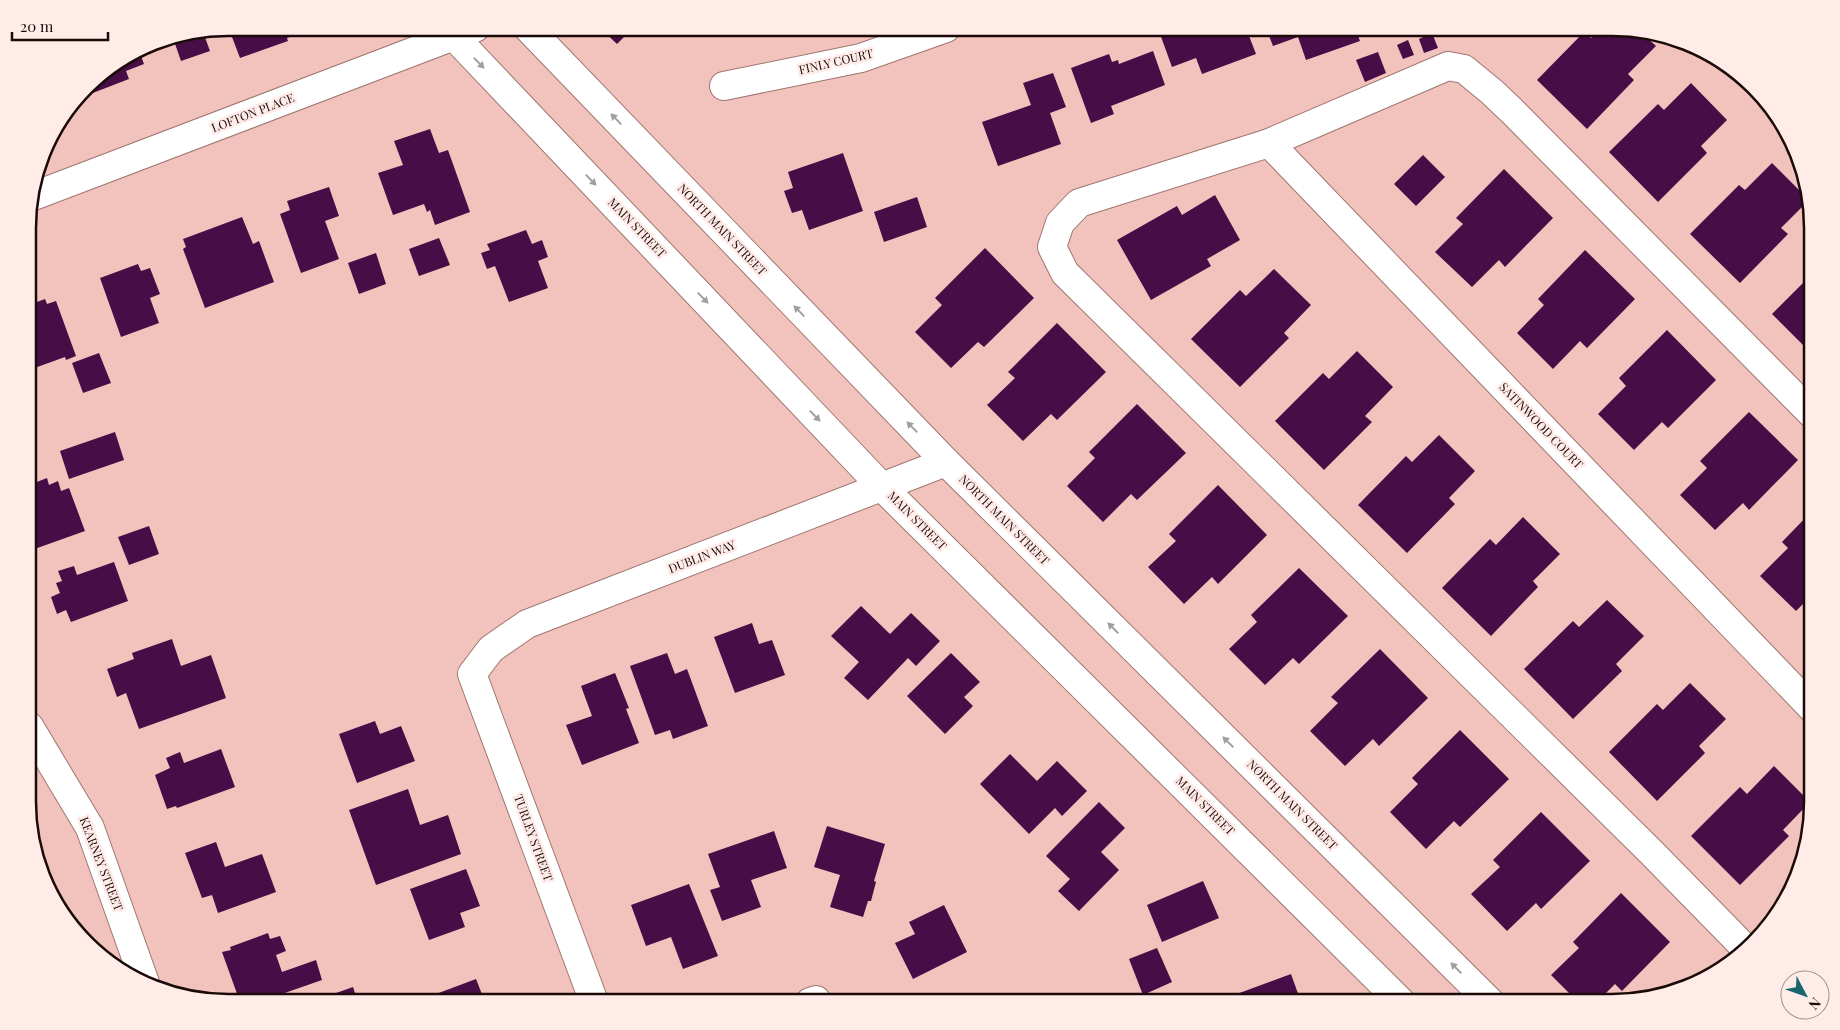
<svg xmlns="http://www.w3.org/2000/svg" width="1840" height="1030" viewBox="0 0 1840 1030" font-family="'Playfair Display',serif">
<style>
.building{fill:#460d47}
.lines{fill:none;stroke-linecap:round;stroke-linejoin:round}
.minor-casing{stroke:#a07670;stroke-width:30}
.major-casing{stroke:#a07670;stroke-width:30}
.minor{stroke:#fff;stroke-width:28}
.major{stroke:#fff;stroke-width:28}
.oneway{fill:#a39d9d}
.labels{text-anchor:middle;stroke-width:5;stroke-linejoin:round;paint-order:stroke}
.street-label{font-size:12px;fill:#1a0b09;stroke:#ffebe8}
.rim{fill:none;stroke:#1a0b09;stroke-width:2.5}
</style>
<rect width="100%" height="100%" fill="#f1c3bc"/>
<g class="building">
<path d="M238 28H293L296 35 287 38 288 41 240 58 232 37 241 33Z"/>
<path d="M600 28H633L617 44Z"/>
<path d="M1177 28H1246L1256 54 1202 74 1196 58 1172 67 1160 34Z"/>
<path d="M1266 28H1355L1360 41 1306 60 1298 37 1273 46Z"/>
<path d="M1602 28 1640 31 1656 46 1628 74 1634 80 1587 129 1537 80 1584 32 1591 38Z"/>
<path d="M203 32 210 51 181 61 173 38Z"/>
<path d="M1432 33 1438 48 1424 53 1419 39Z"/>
<path d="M1408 40 1414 55 1403 59 1397 45Z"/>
<path d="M139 51 144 64 126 71 129 79 85 96 84 93 96 77Z"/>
<path d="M1153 51 1165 85 1111 106 1114 114 1091 123 1071 68 1109 54 1112 62 1118 60 1119 64Z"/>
<path d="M1378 52 1386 73 1365 82 1356 60Z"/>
<path d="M1053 73 1066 107 1050 113 1061 144 998 166 982 122 1031 105 1023 83Z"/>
<path d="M1691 83 1727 120 1701 146 1707 153 1658 202 1609 152 1658 104 1664 110Z"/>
<path d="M430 129 439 153 448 150 470 212 435 225 430 210 427 212 424 204 393 215 378 173 403 165 394 141Z"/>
<path d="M843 153 863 211 809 230 802 210 792 213 784 191 793 188 788 172Z"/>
<path d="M1423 155 1445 177 1416 206 1394 184Z"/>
<path d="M1772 163 1809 200 1781 228 1788 234 1740 283 1690 234 1739 185 1745 190Z"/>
<path d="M1504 169 1553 218 1505 267 1499 260 1472 287 1435 252 1463 224 1456 218Z"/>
<path d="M329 187 339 216 325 221 339 259 301 273 280 214 290 210 287 201Z"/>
<path d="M1215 195 1240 240 1207 259 1211 266 1151 300 1117 240 1177 206 1182 215Z"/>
<path d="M917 197 927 227 884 242 874 212Z"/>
<path d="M242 217 253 244 259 241 274 282 205 308 183 249 186 247 183 239Z"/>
<path d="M526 230 532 244 542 240 548 257 538 261 548 288 509 302 495 266 487 269 481 253 490 250 487 244Z"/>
<path d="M439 238 450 265 419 276 409 249Z"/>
<path d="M985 248 1034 298 984 347 978 342 951 368 915 332 942 305 935 298Z"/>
<path d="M1585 250 1635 299 1587 348 1580 341 1553 369 1517 333 1544 305 1538 299Z"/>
<path d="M376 253 386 284 359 294 348 263Z"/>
<path d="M138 264 141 271 150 268 160 294 150 298 159 323 121 337 100 278Z"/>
<path d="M1274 269 1311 305 1284 333 1289 338 1240 387 1191 339 1240 290 1246 296Z"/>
<path d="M1812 274V354L1772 314Z"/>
<path d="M29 290 34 303 45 299 47 304 56 301 76 356 66 360 65 357 29 370Z"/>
<path d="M1057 323 1106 372 1057 420 1051 414 1023 441 987 405 1015 378 1008 372Z"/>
<path d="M1667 330 1716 380 1668 428 1662 422 1634 450 1598 414 1626 386 1619 378Z"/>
<path d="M1357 351 1393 387 1365 416 1372 422 1324 470 1275 421 1323 373 1329 379Z"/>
<path d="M99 353 111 383 83 393 72 363Z"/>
<path d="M1137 404 1186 453 1137 500 1131 494 1103 522 1067 486 1095 458 1089 452Z"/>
<path d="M1749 412 1798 460 1749 510 1743 503 1715 530 1680 495 1707 468 1700 461Z"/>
<path d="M115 432 124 460 69 479 60 451Z"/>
<path d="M1439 435 1475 471 1449 498 1455 504 1407 553 1358 505 1406 456 1412 462Z"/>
<path d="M47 478 49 485 58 481 61 491 69 488 85 531 29 551V485Z"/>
<path d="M1218 485 1267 535 1218 584 1212 577 1184 604 1148 567 1176 541 1169 534Z"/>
<path d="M1812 511V595L1796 611 1760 576 1788 548 1782 542Z"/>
<path d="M1523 517 1560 554 1533 581 1538 587 1491 636 1442 588 1490 539 1496 545Z"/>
<path d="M149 526 159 554 129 565 118 537Z"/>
<path d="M114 562 128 601 71 622 66 610 57 614 51 597 60 593 56 583 62 581 58 571 74 566 77 575Z"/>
<path d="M1299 568 1348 616 1299 664 1293 658 1265 685 1229 649 1257 622 1251 615Z"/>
<path d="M1607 600 1644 636 1616 664 1622 671 1573 719 1524 669 1573 621 1579 627Z"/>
<path d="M861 606 890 634 911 613 940 641 916 666 908 658 868 700 844 678 859 662 831 636Z"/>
<path d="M752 623 759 644 772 640 785 675 735 693 714 637Z"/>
<path d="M172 639 181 666 211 655 226 698 139 729 126 693 117 697 107 669 134 659 132 653Z"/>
<path d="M1380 649 1428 698 1379 746 1373 739 1345 766 1310 731 1338 703 1331 697Z"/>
<path d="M667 653 675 674 687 669 708 726 673 739 670 730 655 735 630 666Z"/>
<path d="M951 653 980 682 964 697 973 706 945 734 907 696Z"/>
<path d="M615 673 629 708 626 709 639 743 582 765 566 725 592 716 581 686Z"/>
<path d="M1690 683 1726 719 1699 746 1705 753 1657 801 1609 752 1657 704 1663 710Z"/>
<path d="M375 721 380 734 401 726 415 761 357 783 339 734Z"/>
<path d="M1460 730 1509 779 1460 827 1454 821 1426 849 1390 812 1418 784 1412 778Z"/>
<path d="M221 749 235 787 177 808 176 806 167 809 155 775 170 768 166 758 180 752 184 763Z"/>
<path d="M1010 754 1037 781 1057 761 1087 791 1062 816 1055 808 1029 834 980 784Z"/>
<path d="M1774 766 1810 802 1783 830 1789 836 1740 885 1691 836 1740 787 1747 794Z"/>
<path d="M408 789 420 825 448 815 461 854 376 885 349 810Z"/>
<path d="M1099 802 1125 828 1101 852 1119 870 1079 911 1058 891 1070 879 1046 856Z"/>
<path d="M1541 812 1590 861 1541 909 1536 903 1507 931 1471 894 1500 867 1493 860Z"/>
<path d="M827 826 885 844 874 881 876 882 871 901H868L863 917 830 907 840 875 814 867Z"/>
<path d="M774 831 787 868 751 880 761 907 722 921 710 890 720 887 708 854Z"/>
<path d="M216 842 225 867 262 854 276 892 218 913 212 895 202 898 185 853Z"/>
<path d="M466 869 480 906 460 913 465 927 429 940 410 889Z"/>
<path d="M1203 881 1219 918 1162 942 1147 905Z"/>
<path d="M689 884 718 956 683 969 671 937 646 946 631 905Z"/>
<path d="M1621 893 1670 942 1622 991 1615 984 1597 1002H1578L1551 975 1579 948 1573 942Z"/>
<path d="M944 905 967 952 913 979 895 943 915 934 909 922Z"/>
<path d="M268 933 270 939 280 936 286 951 276 955 282 972 316 960 322 980 259 1002H240L222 952 231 950 230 947Z"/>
<path d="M1157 948 1172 982 1143 995 1129 959Z"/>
<path d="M1291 974 1301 1002H1215Z"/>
<path d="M476 979 485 1002H439L436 994Z"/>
<path d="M353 987 358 1002H324L322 998Z"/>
</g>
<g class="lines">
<g class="minor-casing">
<g id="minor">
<path d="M724 86 861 58 946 28"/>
<path d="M1269 143 1812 708"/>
<path d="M31 197 475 28"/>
<path d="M29 726 90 828 145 983"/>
<path d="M1744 947 1652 853 1065 273 1052 247 1060 223 1079 203 1269 143 1448 66 1464 69 1492 92 1511 110 1812 414"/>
<path d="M594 1002 472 674 491 649 527 624 946 462"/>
<path d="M810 1002 816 1000"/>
</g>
</g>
<g class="major-casing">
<g id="major">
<path d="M446 28 882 487 1401 1002"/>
<path d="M528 28 946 462 1490 1002"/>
</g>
</g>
<use href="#minor" class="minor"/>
<use href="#major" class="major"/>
</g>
<defs><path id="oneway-solid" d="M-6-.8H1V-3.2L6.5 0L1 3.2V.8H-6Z" transform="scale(1.25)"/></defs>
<g class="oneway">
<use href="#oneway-solid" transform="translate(479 63) rotate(46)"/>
<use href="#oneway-solid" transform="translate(616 119) rotate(-134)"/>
<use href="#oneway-solid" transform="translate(591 180) rotate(46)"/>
<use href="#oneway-solid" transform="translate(703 298) rotate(46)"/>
<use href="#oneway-solid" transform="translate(799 311) rotate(-134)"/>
<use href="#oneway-solid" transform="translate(815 416) rotate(46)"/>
<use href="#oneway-solid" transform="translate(912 427) rotate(-134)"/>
<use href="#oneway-solid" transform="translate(1113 628) rotate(-135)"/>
<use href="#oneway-solid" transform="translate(1228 742) rotate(-135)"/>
<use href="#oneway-solid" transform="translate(1456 968) rotate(-135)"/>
</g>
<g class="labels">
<g class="street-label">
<text transform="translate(836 62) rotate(-13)" y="4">FINLY COURT</text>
<text transform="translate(253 113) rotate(-21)" y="4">LOFTON PLACE</text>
<text transform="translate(637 228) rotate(46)" y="4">MAIN STREET</text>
<text transform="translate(722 230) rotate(46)" y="4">NORTH MAIN STREET</text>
<text transform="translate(1541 426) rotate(46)" y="4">SATINWOOD COURT</text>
<text transform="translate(1004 520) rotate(45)" y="4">NORTH MAIN STREET</text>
<text transform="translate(917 521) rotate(45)" y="4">MAIN STREET</text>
<text transform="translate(702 557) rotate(-21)" y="4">DUBLIN WAY</text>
<text transform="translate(1292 805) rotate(45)" y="4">NORTH MAIN STREET</text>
<text transform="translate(1205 806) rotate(45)" y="4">MAIN STREET</text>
<text transform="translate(533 838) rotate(70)" y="4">TURLEY STREET</text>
<text transform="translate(101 864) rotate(69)" y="4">KEARNEY STREET</text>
</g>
</g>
<path d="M0 0H1840V1030H0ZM228 36H1612A192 192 0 0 1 1804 228V802A192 192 0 0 1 1612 994H228A192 192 0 0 1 36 802V228A192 192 0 0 1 228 36Z" fill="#ffebe8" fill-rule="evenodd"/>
<path class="rim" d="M228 36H1612A192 192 0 0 1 1804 228V802A192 192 0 0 1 1612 994H228A192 192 0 0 1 36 802V228A192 192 0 0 1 228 36Z"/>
<g transform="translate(1805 995) rotate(131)"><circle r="24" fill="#ffebe8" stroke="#a3918f"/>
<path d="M0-4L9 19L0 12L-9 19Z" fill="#1a666f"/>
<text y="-8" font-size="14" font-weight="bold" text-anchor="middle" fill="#1a0b09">N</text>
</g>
<path d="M12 32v8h96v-8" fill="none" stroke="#1a0b09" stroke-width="2.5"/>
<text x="20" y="32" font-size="15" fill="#1a0b09" stroke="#ffebe8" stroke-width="4" paint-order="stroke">20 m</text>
</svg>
